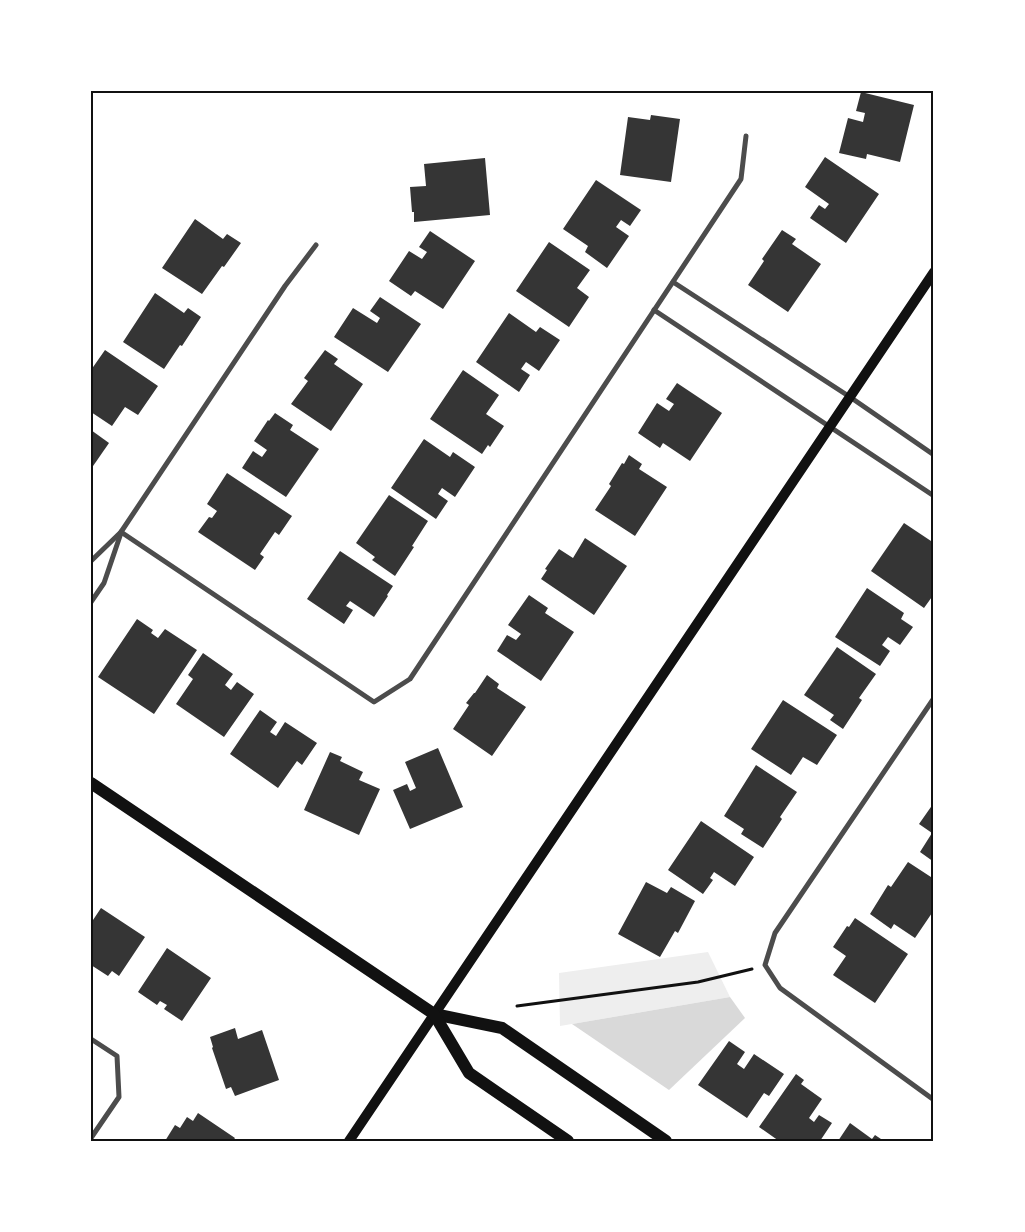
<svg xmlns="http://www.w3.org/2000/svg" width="1025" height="1232" viewBox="0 0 1025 1232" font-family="'Source Sans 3',sans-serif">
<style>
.green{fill:#eee}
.water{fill:#d9d9d9}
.building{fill:#353535}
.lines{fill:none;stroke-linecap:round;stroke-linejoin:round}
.path{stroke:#111;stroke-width:3}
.minor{stroke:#4c4c4c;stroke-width:5}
.secondary{stroke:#111;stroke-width:10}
.primary{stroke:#111;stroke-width:12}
.neatline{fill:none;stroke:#111;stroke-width:2}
</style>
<rect width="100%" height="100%" fill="#fff"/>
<path class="green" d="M708 952 730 997 560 1026 559 973Z"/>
<path class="water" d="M730 997 745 1018 669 1090 572 1024Z"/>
<g class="building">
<path d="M861 92 914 105 900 162 867 154 866 159 839 153 848 118 863 122 865 113 856 111Z"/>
<path d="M651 115 680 119 671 182 620 175 628 117 650 120Z"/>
<path d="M825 157 879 194 846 243 810 218 819 205 825 209 829 204 805 187Z"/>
<path d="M485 158 490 215 414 222V212H412L410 187 426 186 424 164Z"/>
<path d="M596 180 641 210 630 226 621 220 616 227 629 236 607 268 585 252 588 246 563 229Z"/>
<path d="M195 219 223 239 227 234 241 243 224 267 222 266 202 294 162 268Z"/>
<path d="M782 230 796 239 792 244 821 264 788 312 748 285 764 261 762 259Z"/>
<path d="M430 231 475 261 443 309 415 291 411 296 389 281 409 251 422 259 427 252 419 247Z"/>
<path d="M549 242 590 270 577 288 589 297 569 327 516 291Z"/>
<path d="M155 293 184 313 188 308 201 317 182 346 180 345 164 369 123 342Z"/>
<path d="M380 297 421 324 388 372 334 337 353 308 377 323 380 318 370 311Z"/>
<path d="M509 313 536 332 540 327 560 340 539 371 526 362 521 369 530 375 519 392 476 362Z"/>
<path d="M105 350 158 386 138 415 125 407 112 426 91 412V370Z"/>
<path d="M325 350 338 359 334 364 363 384 331 431 291 404 308 381 304 378Z"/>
<path d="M463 370 499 395 486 414 504 426 490 447 488 445 482 454 430 419Z"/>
<path d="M677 383 722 413 690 461 663 443 660 448 638 433 657 403 669 411 674 404 666 399Z"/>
<path d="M275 413 293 425 290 430 319 449 286 497 242 468 253 451 262 457 267 450 254 441 268 420 269 421Z"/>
<path d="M91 430 109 443 91 469Z"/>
<path d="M424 439 450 457 453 452 475 467 455 497 442 488 438 494 448 501 436 519 391 488Z"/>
<path d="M629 455 642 464 639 469 667 487 635 536 595 510 611 486 609 484 622 463 624 464Z"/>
<path d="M227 473 292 516 279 535 275 532 260 554 264 557 255 570 198 532 209 517 212 518 217 511 207 504Z"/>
<path d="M389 495 428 521 412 546 414 547 395 576 372 560 375 557 356 543Z"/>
<path d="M904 523 934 543V567L932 570 934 571V594L924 608 871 571Z"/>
<path d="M585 538 627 566 594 615 541 579 547 570 545 569 559 549 573 558Z"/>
<path d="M340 551 393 586 387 595 388 596 374 617 350 601 346 606 353 610 344 624 307 599Z"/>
<path d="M867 588 904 613 901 619 913 627 900 645 888 637 882 645 890 651 880 666 835 637Z"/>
<path d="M529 595 548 608 545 613 574 632 541 681 497 651 507 635 516 640 521 634 508 625Z"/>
<path d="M137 619 153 630 151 633 158 638 165 629 197 650 154 714 98 677Z"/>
<path d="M837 647 876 674 859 698 862 700 843 729 830 720 834 715 804 695Z"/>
<path d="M203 653 233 674 225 685 231 690 237 682 254 694 224 737 176 704 193 679 188 675Z"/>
<path d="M487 675 499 684 497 688 526 707 492 756 453 729 469 705 466 703 474 693H475Z"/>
<path d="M783 700 837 735 817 765 803 757 791 775 751 749Z"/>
<path d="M260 710 277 722 270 732 276 736 285 722 317 743 302 765 297 761 278 788 230 754Z"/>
<path d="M438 748 463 807 410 829 393 790 407 784 410 791 416 788 405 762Z"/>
<path d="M330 752 342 757 340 761 363 772 359 780 380 789 359 835 304 810Z"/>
<path d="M756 765 797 792 780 817 782 819 763 848 741 834 744 829 724 816Z"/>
<path d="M933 804 934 805V862L920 852 932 833 919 824Z"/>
<path d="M701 821 754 857 735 886 714 872 710 878 713 880 703 894 668 870Z"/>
<path d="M908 862 934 879V910L915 938 894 924 891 929 870 914 888 885 891 887Z"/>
<path d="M646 882 667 893 671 887 695 901 678 933 675 931 660 957 618 934Z"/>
<path d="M101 908 145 937 119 976 112 971 108 976 91 965V923Z"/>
<path d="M855 918 908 954 875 1003 833 975 846 956 833 947 847 926 849 927Z"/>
<path d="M167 948 211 978 182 1021 164 1009 167 1005 160 1001 157 1005 138 992Z"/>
<path d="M235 1028 238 1039 262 1030 279 1080 235 1096 231 1087 226 1089 212 1048 213 1047 210 1037Z"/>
<path d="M729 1041 745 1052 737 1064 744 1069 754 1054 784 1074 769 1096 764 1093 747 1118 698 1085Z"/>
<path d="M796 1074 804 1080 801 1084 822 1099 809 1118 814 1122 819 1115 832 1123 820 1141H779L759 1127Z"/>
<path d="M198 1113 235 1138 233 1141H165L175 1125 180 1128 187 1117 193 1121Z"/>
<path d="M850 1123 872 1139 875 1135 884 1141H838Z"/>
</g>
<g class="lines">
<path class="path" d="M517 1006 698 982 752 969"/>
<g class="minor">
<path d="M673 282 850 397 934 455"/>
<path d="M654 310 934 496"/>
<path d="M121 532 374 702 410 679 741 179 746 136"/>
<path d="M91 561 121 532 285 286 316 245"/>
<path d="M91 602 104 583 121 533"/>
<path d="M934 698 775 933 765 965 780 988 934 1100"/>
<path d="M91 1039 117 1056 119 1097 91 1138"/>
</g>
<path class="secondary" d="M349 1141 934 272"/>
<g class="primary">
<path d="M91 783 434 1014 502 1028 666 1141"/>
<path d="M434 1014 469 1073 568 1141"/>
</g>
</g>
<rect width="1025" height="1232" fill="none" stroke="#ffffff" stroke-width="185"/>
<rect x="92" y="92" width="840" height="1048" class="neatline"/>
</svg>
